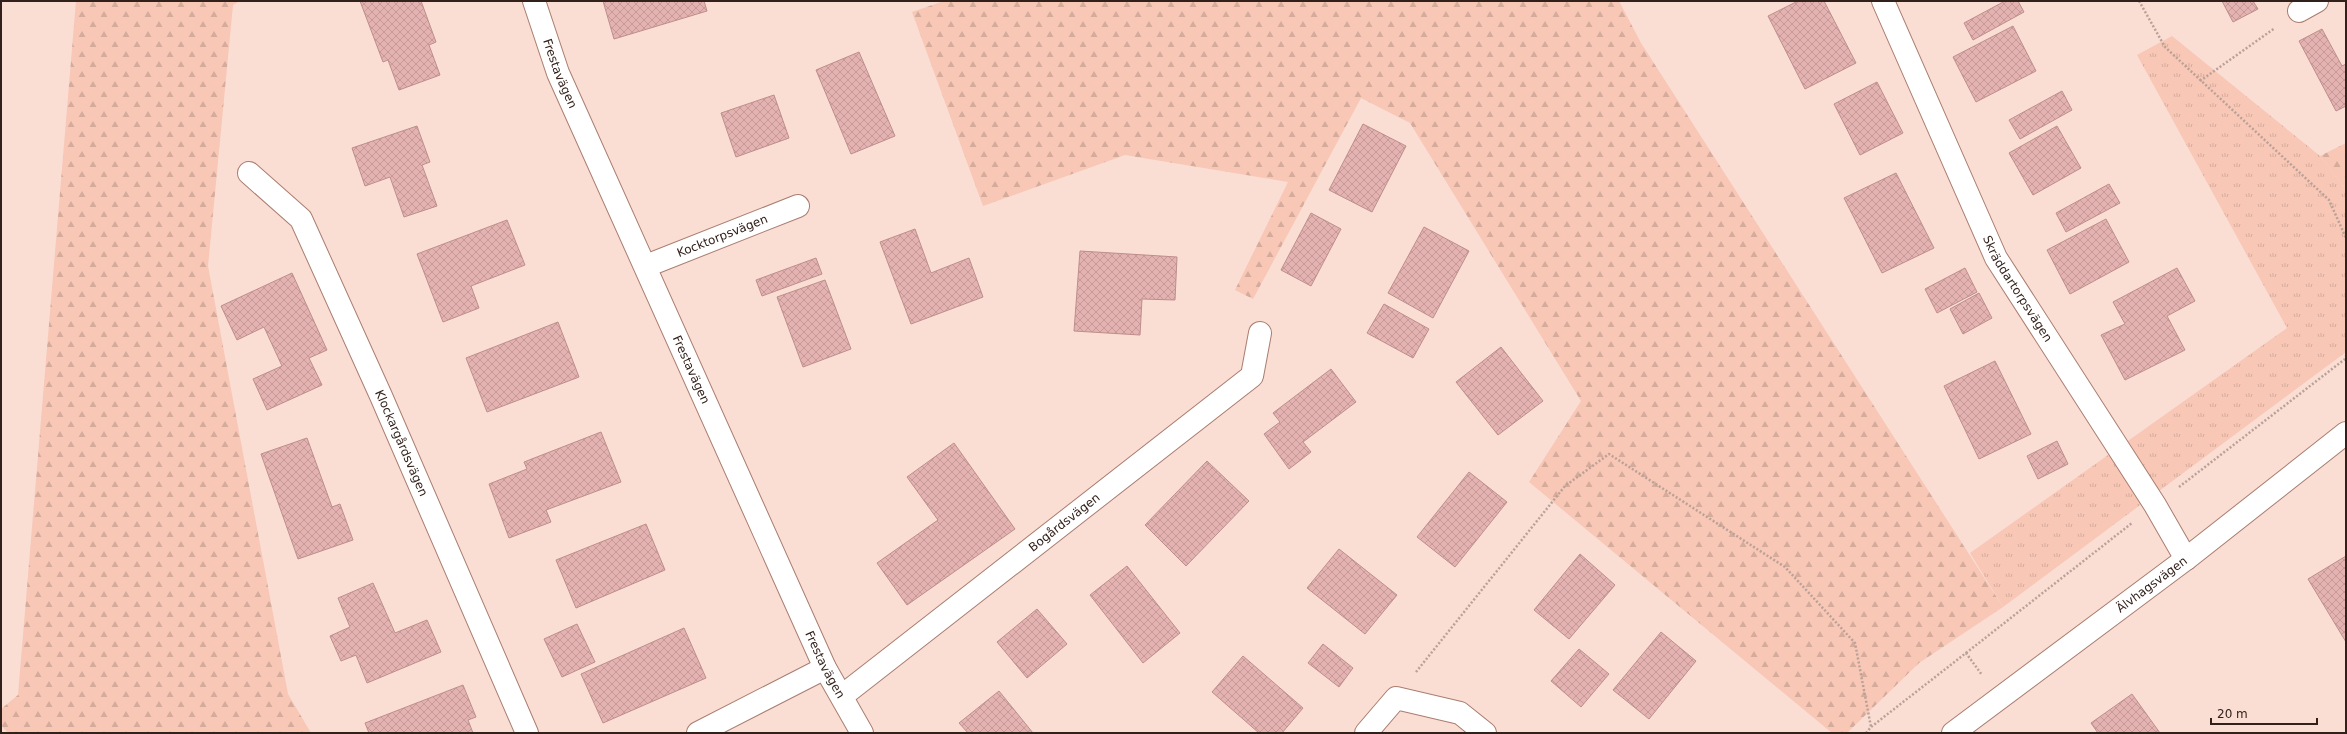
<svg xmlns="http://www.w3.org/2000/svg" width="2347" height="734" viewBox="0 0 2347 734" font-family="'DejaVu Sans',sans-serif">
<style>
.grass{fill:url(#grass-tufts)}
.forest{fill:url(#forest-firs)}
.building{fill:url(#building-cross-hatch);stroke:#bd8e8d}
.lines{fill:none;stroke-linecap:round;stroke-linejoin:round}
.minor-casing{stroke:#a97e70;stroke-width:24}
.path{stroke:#baa198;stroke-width:2.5;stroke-dasharray:2 2;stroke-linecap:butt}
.minor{stroke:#fff;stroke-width:22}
.labels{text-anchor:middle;stroke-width:4;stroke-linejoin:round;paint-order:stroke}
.street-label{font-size:12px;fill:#32211b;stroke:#faddd3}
</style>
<defs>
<pattern id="grass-tufts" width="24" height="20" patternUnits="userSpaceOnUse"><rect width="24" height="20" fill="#f8c7b6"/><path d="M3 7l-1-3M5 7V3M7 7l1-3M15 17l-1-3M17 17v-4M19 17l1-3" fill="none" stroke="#d5ab9c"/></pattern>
<pattern id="forest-firs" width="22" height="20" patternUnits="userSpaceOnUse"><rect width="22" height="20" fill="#f8c7b6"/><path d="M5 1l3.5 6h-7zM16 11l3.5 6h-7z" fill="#d5ab9c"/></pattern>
<pattern id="building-cross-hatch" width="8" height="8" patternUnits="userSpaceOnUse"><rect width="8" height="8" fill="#e4b2b1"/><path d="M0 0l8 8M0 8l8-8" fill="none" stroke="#c49998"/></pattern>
</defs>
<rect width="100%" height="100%" fill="#faddd3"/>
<path class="grass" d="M2172 36 2320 156 2346 190V352L2003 607 1970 553 2287 328 2137 55Z"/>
<g class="forest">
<path d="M76 1H240L233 5 208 266 288 694 311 733H8L1 725V709L18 695Z"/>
<path d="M944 1H1619L1641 43 2003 607 1919 663 1847 733H1832L1529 482 1581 401 1410 123 1361 98 1253 299 1235 290 1288 182 1125 155 983 206 912 12Z"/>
<path d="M2346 143V190L2320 156Z"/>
</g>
<g class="building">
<path d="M360 1H421L436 42 429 45 440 75 399 90 388 60 383 62Z"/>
<path d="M603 1H704L707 11 614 39Z"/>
<path d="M1798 1H1824L1856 63 1805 89 1768 16Z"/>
<path d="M2005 1H2018L2024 12 1973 40 1964 23Z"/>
<path d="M2222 1H2253L2258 9 2233 22Z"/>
<path d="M2013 26 2036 71 1976 102 1953 57Z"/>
<path d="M2322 29 2342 66 2346 64V106L2336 111 2299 41Z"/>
<path d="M859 52 895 136 851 154 816 70Z"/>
<path d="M1877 82 1903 133 1860 155 1834 104Z"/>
<path d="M2062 91 2072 110 2020 139 2009 120Z"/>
<path d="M774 95 789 138 736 157 721 113Z"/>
<path d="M1363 124 1406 146 1372 212 1329 190Z"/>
<path d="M417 126 430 162 422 165 437 206 404 217 390 177 365 186 352 148Z"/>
<path d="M2057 126 2081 168 2033 195 2009 153Z"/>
<path d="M1896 173 1934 248 1882 273 1844 198Z"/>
<path d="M2109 184 2120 203 2066 232 2056 213Z"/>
<path d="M1311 213 1341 229 1311 286 1281 270Z"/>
<path d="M2106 219 2129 262 2070 294 2047 250Z"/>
<path d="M507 220 525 265 471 286 479 308 443 322 417 254Z"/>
<path d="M1424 227 1469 251 1433 318 1388 293Z"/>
<path d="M915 229 931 273 969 258 983 297 911 324 880 242Z"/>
<path d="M1080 251 1177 257 1175 300 1142 299 1140 335 1074 331Z"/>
<path d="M816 258 822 274 762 296 756 280Z"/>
<path d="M1965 268 1977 292 1937 313 1925 289Z"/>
<path d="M2177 268 2195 301 2167 316 2185 350 2125 380 2101 335 2125 324 2113 302Z"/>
<path d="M292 273 327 350 309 358 322 385 267 410 253 379 282 366 264 327 237 340 221 306Z"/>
<path d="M825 280 851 349 803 367 777 297Z"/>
<path d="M1979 293 1992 318 1963 334 1950 309Z"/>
<path d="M1384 304 1429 329 1413 358 1367 333Z"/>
<path d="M558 322 579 377 487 412 466 358Z"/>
<path d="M1501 347 1543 401 1498 435 1456 382Z"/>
<path d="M1995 361 2031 434 1979 459 1944 386Z"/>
<path d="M1331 369 1356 402 1303 442 1311 452 1289 469 1264 434 1280 422 1273 413Z"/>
<path d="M601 432 621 482 546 510 551 522 509 538 489 484 527 469 524 462Z"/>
<path d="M307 438 332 507 340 504 353 540 298 559 261 454Z"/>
<path d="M2057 441 2068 464 2038 479 2027 456Z"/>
<path d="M954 443 1015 529 907 605 877 563 938 520 907 477Z"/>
<path d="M1207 461 1249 501 1186 566 1145 525Z"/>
<path d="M1469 472 1507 502 1455 567 1417 537Z"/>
<path d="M646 524 665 570 576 608 556 560Z"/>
<path d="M1339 549 1397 595 1365 634 1307 588Z"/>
<path d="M1580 554 1615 585 1569 639 1534 610Z"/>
<path d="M2346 556V642L2308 579Z"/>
<path d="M1127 566 1180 633 1143 663 1090 595Z"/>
<path d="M373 583 395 633 427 620 441 652 367 683 356 655 341 661 330 636 350 627 338 598Z"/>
<path d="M1037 609 1067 644 1027 678 997 642Z"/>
<path d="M577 624 595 662 562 677 544 639Z"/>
<path d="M684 628 706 678 603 723 581 674Z"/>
<path d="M1661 632 1696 661 1649 719 1613 690Z"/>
<path d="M1323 644 1353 668 1339 687 1308 663Z"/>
<path d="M1579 649 1609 674 1581 707 1551 681Z"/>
<path d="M1243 656 1303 708 1282 733H1259L1212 692Z"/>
<path d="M463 685 476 717 468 720 473 733H369L365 723Z"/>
<path d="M999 691 1033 733H968L959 723Z"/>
<path d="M2132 694 2160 733H2098L2091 723Z"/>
</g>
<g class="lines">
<g class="minor-casing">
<g id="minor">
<path id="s1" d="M534 1 558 73 825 668 862 733"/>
<path id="s2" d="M1883 1 1996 258 2155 505 2186 559"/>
<path d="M2299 11 2317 1"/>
<path id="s3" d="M249 173 301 219 381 396 527 733"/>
<path id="s4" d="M646 266 798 206"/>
<path id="s5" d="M842 696 1252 376 1260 333"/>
<path d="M698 733 825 668"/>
<path d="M1366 733 1396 698 1460 713 1485 733"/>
<path id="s6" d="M1953 733 2186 559 2346 433"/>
</g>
</g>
<g class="path">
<path d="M2139 1 2165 47 2329 200 2346 238"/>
<path d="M2200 81 2275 28"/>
<path d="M2179 487 2345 359 2346 356"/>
<path d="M1966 653 2132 523"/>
<path d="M1416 672 1565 486 1609 454 1785 567 1855 643 1871 727"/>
<path d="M1866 733 1871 727 1966 653 1982 675"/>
</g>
<use href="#minor" class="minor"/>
</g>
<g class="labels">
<g class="street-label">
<text dy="4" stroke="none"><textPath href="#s1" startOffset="77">Frestavägen</textPath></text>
<text dy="4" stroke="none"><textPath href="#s4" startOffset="82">Kocktorpsvägen</textPath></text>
<text dy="4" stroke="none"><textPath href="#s2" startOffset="318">Skräddartorpsvägen</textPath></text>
<text dy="4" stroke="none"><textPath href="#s1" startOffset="401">Frestavägen</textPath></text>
<text dy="4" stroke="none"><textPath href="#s3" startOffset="315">Klockargårdsvägen</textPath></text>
<text dy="4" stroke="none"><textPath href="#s5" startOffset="282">Bogårdsvägen</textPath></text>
<text dy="4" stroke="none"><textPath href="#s6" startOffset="248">Älvhagsvägen</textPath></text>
<text dy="4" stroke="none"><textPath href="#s1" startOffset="725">Frestavägen</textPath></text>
</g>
</g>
<rect width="2347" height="734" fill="none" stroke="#32211b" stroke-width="4"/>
<path d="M2211 718v6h106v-6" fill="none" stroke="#32211b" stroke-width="2"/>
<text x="2217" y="718" font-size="12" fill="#32211b" stroke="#faddd3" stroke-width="3" paint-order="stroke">20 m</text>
</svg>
